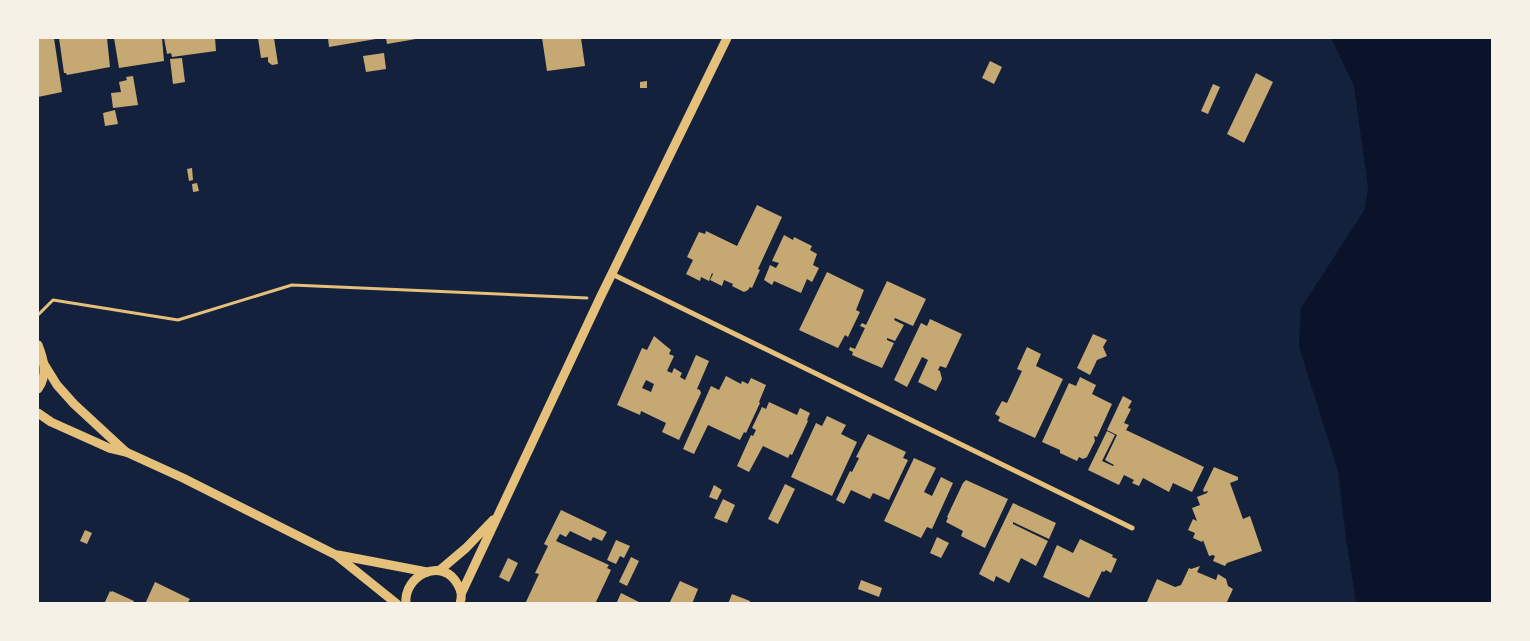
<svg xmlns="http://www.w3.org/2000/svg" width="1530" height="641" viewBox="0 0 1530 641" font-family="'Sofia Sans Condensed',sans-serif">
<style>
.water{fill:#0b132b}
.building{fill:#c6a872;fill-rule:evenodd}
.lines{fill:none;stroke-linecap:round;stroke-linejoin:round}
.path{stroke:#e5c07b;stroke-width:3}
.minor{stroke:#e5c07b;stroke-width:5}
.tertiary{stroke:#e5c07b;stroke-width:9}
</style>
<rect width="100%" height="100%" fill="#14213d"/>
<path class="water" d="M1331 38H1492V603H1356L1346 538 1338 471 1299 347 1301 308 1365 209 1368 188 1354 86Z"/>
<g class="building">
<path d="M38 38H54L62 92 38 97Z"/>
<path d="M59 38H107L110 67 67 75 66 73H64Z"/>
<path d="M114 38H162L164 61 119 68Z"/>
<path d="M164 38H215L216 51 172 57 171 53 167 54Z"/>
<path d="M258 38H274L278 64 272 65 268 62V57L261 58Z"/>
<path d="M328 38H375L376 39 329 47Z"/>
<path d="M386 38H416V39L387 44Z"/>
<path d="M542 38H581L585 66 547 71Z"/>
<path d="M384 53 386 69 366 72 363 56Z"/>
<path d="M182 58 185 82 173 84 170 59Z"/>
<path d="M990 61 1002 67 994 84 982 78Z"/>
<path d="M1256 73 1273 82 1244 143 1227 134Z"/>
<path d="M133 76 138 105 113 108 111 93 121 92 119 82 127 80 126 77Z"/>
<path d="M647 81V88H640V82Z"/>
<path d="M1213 84 1220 87 1208 114 1201 111Z"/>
<path d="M115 110 118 124 105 126 103 113Z"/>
<path d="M192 168 193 180 189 181 187 169Z"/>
<path d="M197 183 199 191 193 192 192 184Z"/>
<path d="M757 205 782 217 758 269 760 270 752 288 750 287 748 290 744 292 732 286 733 284 724 280 722 286 710 280 713 274 712 273 709 281 701 277 700 281 686 274 693 260 687 257 699 232 705 234 706 231 737 246Z"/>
<path d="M784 235 793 240 794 237 812 246 810 250 817 254 813 265 819 268 812 282 807 279 801 293 774 281 772 285 764 280 770 265 776 268 779 263 772 261Z"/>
<path d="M827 272 864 290 856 310 860 312 848 337 845 335 838 348 799 330Z"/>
<path d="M887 281 926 299 913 326 895 318 894 320 904 325 895 341 887 338V340L894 343 882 368 852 355 853 352 849 350 850 347 855 349 865 328 860 326 862 323 866 325Z"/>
<path d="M930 319 962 334 946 368 940 366 938 370 940 371 942 379 936 391 918 382 928 360 922 357 907 387 894 380 921 323 927 326Z"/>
<path d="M1093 334 1107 340 1103 347 1107 356 1097 360 1090 375 1077 368Z"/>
<path d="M654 336 671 350 669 354 674 356 667 371 672 373 674 368 682 373 680 377 685 380 696 355 709 361 697 389 700 390 701 393 679 440 662 432 666 423 641 411 640 415 617 405 642 348 647 350ZM646 380 654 384 651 392 642 388Z"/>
<path d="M1027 347 1041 354 1036 366 1063 379 1035 438 998 421 1000 417 995 414 1002 401 1007 403 1022 371 1017 369Z"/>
<path d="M726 376 741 384 742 381 748 384 751 378 766 385 759 402 760 403 746 433 744 432 740 440 708 425 694 454 683 449 711 386 719 390Z"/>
<path d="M1080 377 1096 385 1092 394 1112 404 1097 437 1094 436 1095 441 1087 457 1083 459 1079 457 1077 461 1060 453V450L1042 442 1069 383 1076 386Z"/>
<path d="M1123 396 1132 401 1128 408 1131 409 1124 423 1129 425 1126 430 1204 467 1192 492 1173 483 1169 492 1143 478 1139 486 1132 483 1134 480 1124 475 1119 485 1088 470 1107 431 1115 435 1102 461 1113 466 1114 465 1105 460 1117 435 1107 430Z"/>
<path d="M769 402 797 415 800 408 810 413 807 420 808 421 792 455 790 454 788 458 763 446 749 472 737 466 751 435 753 436 756 430 752 428 762 407 766 409Z"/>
<path d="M827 416 846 425 841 434 857 442 832 496 791 477 816 423 822 426Z"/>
<path d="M868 434 906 452 903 458 908 460 889 500 873 493 870 499 851 490 844 504 836 500 850 471 852 472 859 458 856 457Z"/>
<path d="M914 458 936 468 924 492 932 496 941 477 953 483 932 529 927 527 921 538 884 521Z"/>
<path d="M1214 467 1238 477V480L1230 483 1243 519 1250 516 1262 551 1227 563 1225 566 1213 561 1215 556 1213 555 1209 556 1203 540 1202 542 1193 538 1195 533 1188 530 1193 519 1197 521 1192 508 1200 505 1197 497 1207 493 1208 491 1204 492 1203 490Z"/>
<path d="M966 480 1008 499 985 548 961 536 963 531 946 522 948 518 947 517 963 483Z"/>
<path d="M785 484 795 489 778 524 768 519Z"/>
<path d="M714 485 722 490 717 500 709 497Z"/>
<path d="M723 499 735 505 727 523 714 518Z"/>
<path d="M1013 503 1056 523 1049 539 1013 522V524L1048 541 1036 566 1021 558 1009 583 996 576 994 582 979 574Z"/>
<path d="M561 510 607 532 602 541 593 537 591 541 570 531 566 537 560 534 556 541 609 565 607 568 611 570 595 604H525L539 574 535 573 548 546 544 544Z"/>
<path d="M85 530 92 533 87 544 80 541Z"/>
<path d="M937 537 949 543 941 558 930 553Z"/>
<path d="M1080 539 1113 555 1112 557 1117 559 1111 573 1106 570 1104 572 1102 571 1089 598 1043 577 1057 545 1073 553Z"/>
<path d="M616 540 630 546 624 558 620 556 616 564 607 560Z"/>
<path d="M631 557 639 561 627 586 619 582Z"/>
<path d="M508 558 518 563 509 582 499 577Z"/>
<path d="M1200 566 1197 572 1216 580 1218 574 1226 579 1228 586 1233 589 1226 604H1146L1157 579 1175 587 1181 585 1189 568 1191 569Z"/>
<path d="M861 580 882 588 879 597 858 589Z"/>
<path d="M680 581 698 589 692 604H669Z"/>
<path d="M155 582 190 599 187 604H145Z"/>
<path d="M110 591 112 592V591L134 601 133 604H104Z"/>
<path d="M621 593 643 604H616Z"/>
<path d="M732 594 750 601 749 604H728Z"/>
</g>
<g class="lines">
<path class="path" d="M38 315 53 300 178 320 292 285 587 298"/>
<path class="minor" d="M612 274 1132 528"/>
<g class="tertiary">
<path d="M38 345C44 360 48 375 38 389"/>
<path d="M44 364 57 385 74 404 126 452"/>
<path d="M38 413 51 422 109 448 126 452 183 478 336 555 397 604"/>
<path d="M338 555 427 572"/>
<path d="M440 570 466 548 493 520"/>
<path d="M462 592 600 298 727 38"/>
<path d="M406 604C403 575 443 556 458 585 462 592 462 596 460 604"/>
</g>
</g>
<rect width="1530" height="641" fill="none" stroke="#f6f1e7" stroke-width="78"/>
</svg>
